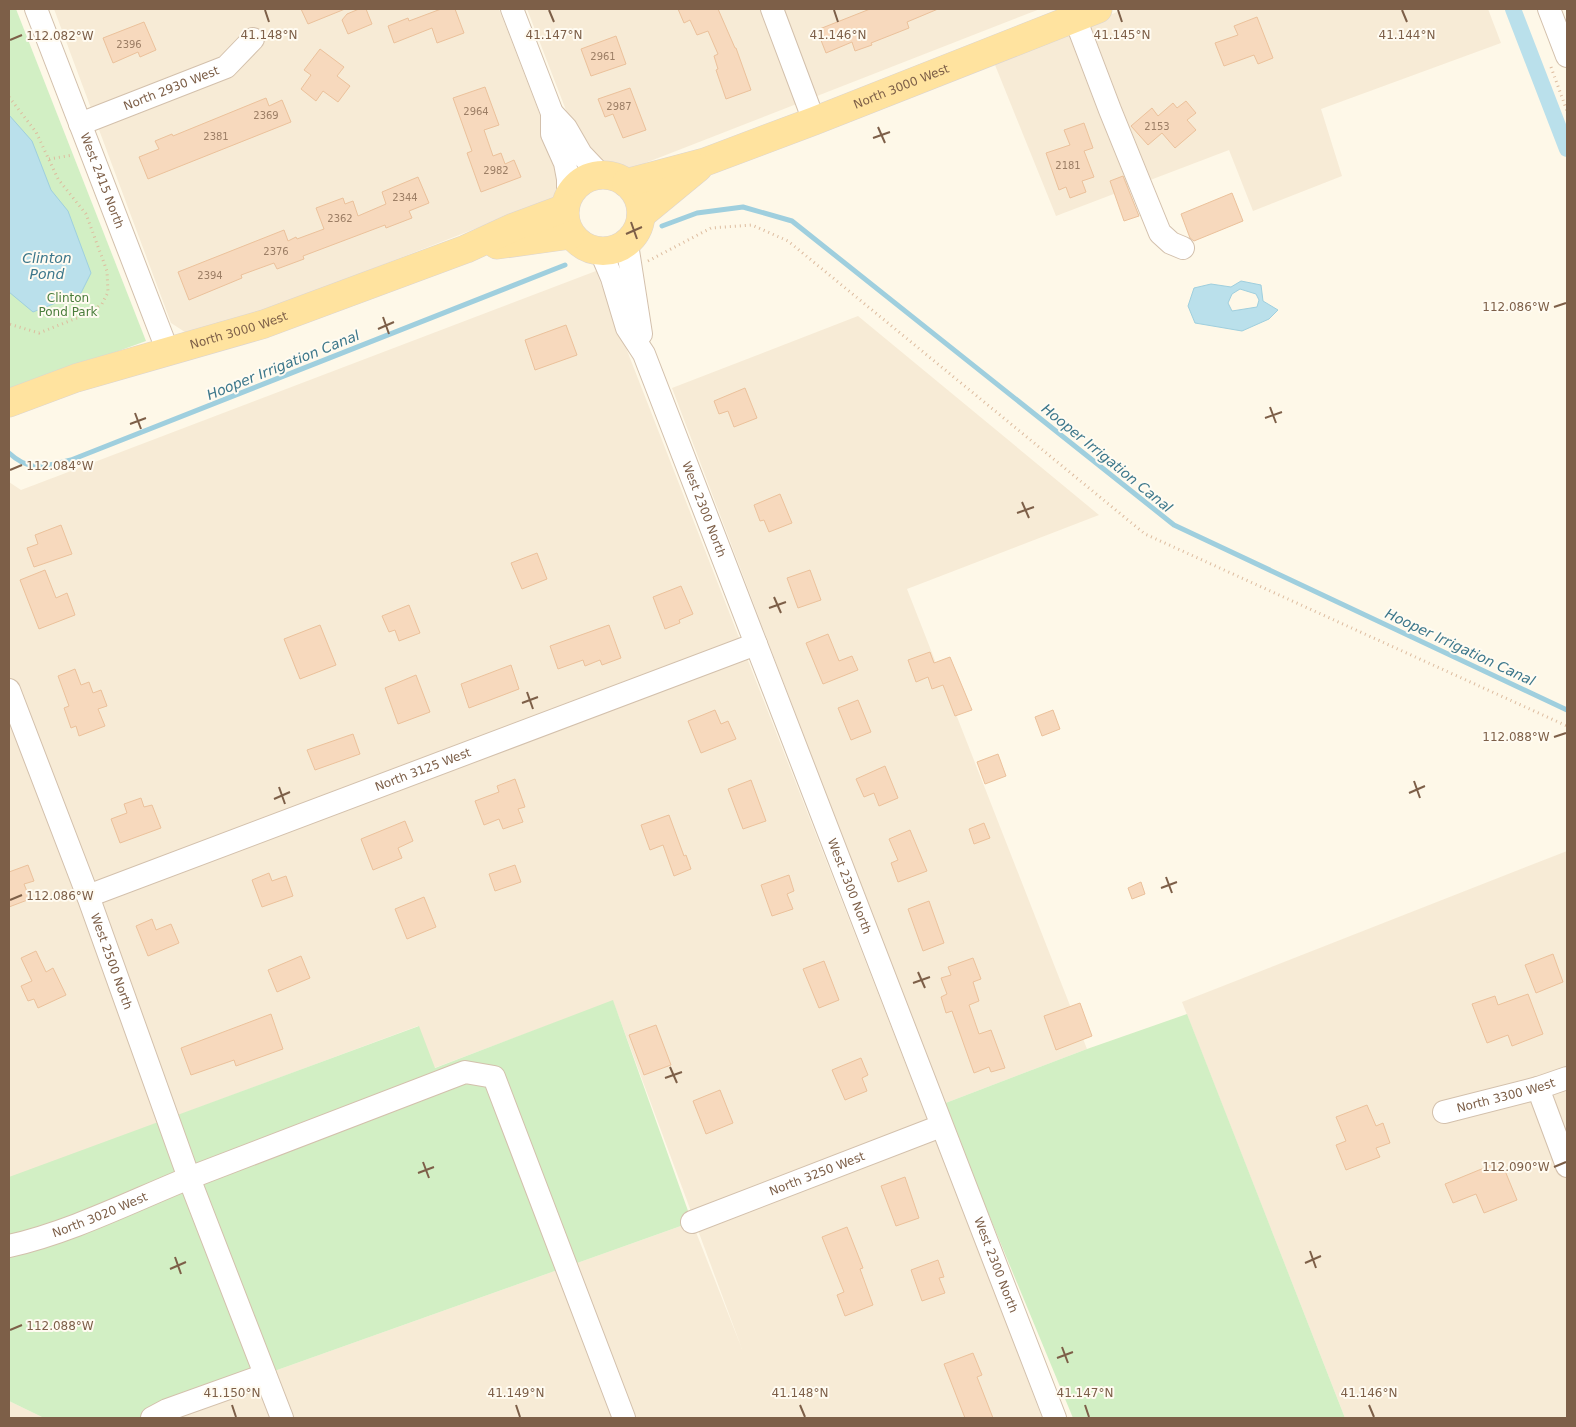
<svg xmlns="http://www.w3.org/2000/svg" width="1576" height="1427" viewBox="0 0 1576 1427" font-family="'DejaVu Sans',sans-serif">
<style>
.residential{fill:#f7ebd6}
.green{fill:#d2efc4}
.water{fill:#bae0eb;stroke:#9fcfde;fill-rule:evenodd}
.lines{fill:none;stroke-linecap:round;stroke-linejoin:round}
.stream{stroke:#9fcfde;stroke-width:5}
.canal{stroke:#bae0eb;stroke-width:16}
.building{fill:#f7d9bd;stroke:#ebc19b}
.minor-casing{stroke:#d3c0ac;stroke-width:24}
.major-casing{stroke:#ddd5cf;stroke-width:29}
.path{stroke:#ddbc9f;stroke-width:3;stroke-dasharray:1 4;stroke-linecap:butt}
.minor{stroke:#fff;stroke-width:22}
.major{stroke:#ffe39f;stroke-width:28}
.ticks{fill:none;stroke:#7d5f48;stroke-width:2}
.labels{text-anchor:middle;stroke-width:4;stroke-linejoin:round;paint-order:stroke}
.number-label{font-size:10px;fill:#9c7e65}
.street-label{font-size:12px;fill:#7d5f48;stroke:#fffbf1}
.park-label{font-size:12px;fill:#4a7d3c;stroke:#fffbf1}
.water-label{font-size:14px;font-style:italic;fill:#3c778b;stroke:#fffbf1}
.ticks-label{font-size:12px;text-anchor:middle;fill:#7d5f48;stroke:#fffbf1;stroke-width:4;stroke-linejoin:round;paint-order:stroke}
</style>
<rect width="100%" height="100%" fill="#fef8e8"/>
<g class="residential">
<path d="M54 9H499L570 192 235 322 188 334 171 323Z"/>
<path d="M527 9H1040L594 183Z"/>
<path d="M1125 9H1488L1501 43 1321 109 1342 176 1253 211 1229 150 1056 216 993 60Z"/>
<path d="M596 271 1000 1306 1042 1418H143L692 1222 742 1349 613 1001 434 1068 418 1026 9 1178V482L21 490Z"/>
<path d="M858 316 1099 515 907 589 1087 1049 943 1104 672 388Z"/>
<path d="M1567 851V1418H1345L1182 1002Z"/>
<path d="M9 1401 44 1418H9Z"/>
</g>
<g class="green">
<path d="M9 9H16L146 341 9 391Z"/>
<path d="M613 1000 692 1222 143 1418H44L9 1401V1177L419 1026 435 1068Z"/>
<path d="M1187 1014 1345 1418H1073L943 1104 1087 1049Z"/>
</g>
<g class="water">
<path d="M9 115 32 141 51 190 68 211 91 273 81 293 33 312 9 292Z"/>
<path d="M1241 281 1261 285 1263 301 1278 310 1269 319 1242 331 1195 323 1188 306 1194 288 1211 284 1231 287ZM1240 289 1256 294 1259 300 1257 307 1232 311 1228 303 1232 294Z"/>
</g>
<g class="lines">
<g class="stream">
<path d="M662 226 697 213 743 207 792 221 1174 525 1567 710"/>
<path d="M9 453C31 473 44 466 71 460L565 265"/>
</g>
<path class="canal" d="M1513 9 1567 149"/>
</g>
<g class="building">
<path d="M301 9H345L308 24Z"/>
<path d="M359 9H366L372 24 348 34 342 20 347 14Z"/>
<path d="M441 9H455L464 33 437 43 432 28 394 43 388 26 408 18 409 21Z"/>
<path d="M678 9H718L735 48H736L751 90 726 99 716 70 718 69 714 56 718 54 708 31 697 35 690 20 684 23Z"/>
<path d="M870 9H938L907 22 909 28 871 43 872 45 855 51 852 42 826 53 817 30Z"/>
<path d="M1257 17 1273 58 1258 64 1254 55 1224 66 1215 43 1238 35 1234 26Z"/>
<path d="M144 22 156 50 140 57 138 52 113 63 103 38Z"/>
<path d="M616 36 626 64 591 76 581 49Z"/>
<path d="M320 49 344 67 337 76 350 86 338 102 323 91 316 101 301 89 311 75 304 70Z"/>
<path d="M485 87 499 125 484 130 493 156 501 153 505 164 514 160 521 177 481 192 467 153 472 151 453 98Z"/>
<path d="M630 88 646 130 623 138 613 114 605 117 598 99Z"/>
<path d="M266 98 269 106 282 100 291 122 148 179 139 157 159 149 155 141 172 134 173 136Z"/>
<path d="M1186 101 1196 113 1187 120 1196 130 1175 148 1162 133 1148 145 1131 126 1152 108 1158 116 1173 103 1177 108Z"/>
<path d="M1084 123 1093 148 1084 151 1094 177 1082 181 1086 192 1070 198 1066 187 1059 190 1046 153 1070 145 1064 130Z"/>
<path d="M1123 176 1139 216 1124 221 1110 181Z"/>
<path d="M418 177 429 203 409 211 412 218 386 228 385 225 303 256 304 259 277 269 274 263 241 275 242 278 189 300 178 272 284 230 288 241 296 237 297 239 324 229 316 208 343 198 345 204 353 201 358 216 386 204 382 192Z"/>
<path d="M1232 193 1243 221 1194 241 1190 238 1181 214Z"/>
<path d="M566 325 577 355 535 370 525 340Z"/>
<path d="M745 388 757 418 734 427 728 411 719 414 714 401Z"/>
<path d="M780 494 792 523 769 532 764 520 760 521 754 505Z"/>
<path d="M61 525 72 554 34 567 27 548 38 544 35 535Z"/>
<path d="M537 553 547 579 522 589 511 563Z"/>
<path d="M45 570 56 598 67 593 75 615 39 629 20 580Z"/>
<path d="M810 570 821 600 798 608 787 578Z"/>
<path d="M681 586 693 614 679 620 680 623 665 629 653 597Z"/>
<path d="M409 605 420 633 399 641 395 630 389 632 382 616Z"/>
<path d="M320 625 336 665 300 679 284 639Z"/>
<path d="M609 625 621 658 602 665 600 660 585 666 583 660 558 669 550 646Z"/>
<path d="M828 634 839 661 852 656 858 670 823 684 806 643Z"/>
<path d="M930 652 934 663 950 657 972 710 955 716 943 685 932 689 928 677 916 682 908 660Z"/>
<path d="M511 665 519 689 469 708 461 684Z"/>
<path d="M75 669 81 685 89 682 93 693 101 690 107 706 98 709 105 726 79 736 76 726 71 728 64 708 69 706 58 676Z"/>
<path d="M416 675 430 712 398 724 385 688Z"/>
<path d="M858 700 871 732 851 740 838 708Z"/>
<path d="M715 710 721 724 728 721 736 739 701 753 688 721Z"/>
<path d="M1053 710 1060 729 1042 736 1035 717Z"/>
<path d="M353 734 360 754 315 770 307 750Z"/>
<path d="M998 754 1006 776 985 784 977 762Z"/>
<path d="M885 766 898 798 879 806 874 793 864 797 856 779Z"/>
<path d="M515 779 525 807 518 809 523 822 503 829 499 819 484 825 475 801 499 792 497 786Z"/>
<path d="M751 780 766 821 743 829 728 789Z"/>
<path d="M141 798 144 807 152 805 161 828 120 843 111 819 127 813 124 804Z"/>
<path d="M669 815 684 856 686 855 691 869 674 876 663 845 650 850 641 825Z"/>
<path d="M405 821 413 841 398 848 402 858 373 870 361 839Z"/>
<path d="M984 823 990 838 974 844 969 829Z"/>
<path d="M910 830 927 871 898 882 891 863 898 860 889 839Z"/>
<path d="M28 865 34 881 24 884 30 899 9 907V872Z"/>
<path d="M515 865 521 882 495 891 489 874Z"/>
<path d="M269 873 272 881 286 876 293 896 262 907 252 880Z"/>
<path d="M789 875 794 891 787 894 793 909 772 916 761 885Z"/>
<path d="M1141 882 1145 894 1132 899 1128 888Z"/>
<path d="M424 897 436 927 407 939 395 909Z"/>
<path d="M929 901 944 943 923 951 908 909Z"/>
<path d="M152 919 156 930 171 924 179 943 148 956 136 926Z"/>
<path d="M36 951 46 972 53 968 66 995 38 1008 34 999 28 1001 21 986 32 981 21 958Z"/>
<path d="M1553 954 1563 982 1536 993 1525 965Z"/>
<path d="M301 956 310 978 277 992 268 970Z"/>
<path d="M973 958 981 979 973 982 979 1001 969 1005 979 1034 991 1030 1005 1068 991 1072 989 1067 974 1073 952 1011 946 1013 941 997 947 994 941 978 951 975 948 967Z"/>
<path d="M824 961 839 1000 819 1008 803 969Z"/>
<path d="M1528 994 1543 1034 1512 1046 1508 1035 1487 1043 1472 1004 1495 996 1498 1005Z"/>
<path d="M1080 1003 1092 1036 1056 1050 1044 1016Z"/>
<path d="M271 1014 283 1049 236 1066 234 1060 191 1075 181 1048Z"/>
<path d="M656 1025 671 1065 644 1075 629 1035Z"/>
<path d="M861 1058 868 1075 862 1078 867 1091 845 1100 832 1070Z"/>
<path d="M720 1090 733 1123 706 1134 693 1101Z"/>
<path d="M1367 1105 1376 1126 1383 1123 1390 1143 1376 1148 1380 1157 1346 1170 1336 1145 1346 1141 1336 1117Z"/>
<path d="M1501 1161 1517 1200 1484 1213 1476 1194 1453 1203 1445 1184Z"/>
<path d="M905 1177 919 1218 896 1226 881 1186Z"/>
<path d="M847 1227 863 1268 860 1269 873 1305 845 1316 837 1295 844 1292 822 1237Z"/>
<path d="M938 1260 944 1277 939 1278 945 1293 922 1301 911 1270Z"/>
<path d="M973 1353 982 1375 977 1377 993 1418H965L944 1364Z"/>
</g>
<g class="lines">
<g class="minor-casing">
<g id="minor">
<path id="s1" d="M36 9 168 352"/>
<path d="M512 9 552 113 566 128 581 154 601 175"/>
<path d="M772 9 814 121"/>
<path d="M1549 9 1567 56"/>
<path d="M1075 18 1110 110 1160 233 1171 243 1183 248"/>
<path d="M552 113V134L565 163 568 179V196"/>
<path id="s2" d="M80 124 226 67 253 39"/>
<path d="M627 244 641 334"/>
<path id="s3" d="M601 252 612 278 627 328 644 354 1055 1418"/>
<path id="s4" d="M9 690 88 896 189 1178 282 1418"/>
<path id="s5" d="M88 896 756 644"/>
<path d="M1538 1088 1567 1166"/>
<path id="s6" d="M1444 1112 1538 1088 1567 1078"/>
<path id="s7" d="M692 1222 941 1126"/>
<path id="s8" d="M9 1246C71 1232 130 1202 189 1178 281 1142 373 1107 465 1072L494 1077 624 1418"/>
<path d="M152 1418 167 1410 265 1375"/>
</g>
</g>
<g class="major-casing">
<g id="major">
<circle cx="603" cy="213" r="38"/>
<path id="s9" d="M626 183 705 162 814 121 1098 9"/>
<path d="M641 215 698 168"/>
<path d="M497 245 570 235"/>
<path id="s10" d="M9 403 76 378 264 324 466 249 514 227 565 208"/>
</g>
</g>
<g class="path">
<path d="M1551 67 1567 111"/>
<path d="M9 97 36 132 58 179 86 214 107 271 108 292 102 304 87 314 39 333 9 324"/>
<path d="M49 159 73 155"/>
<path d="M648 261 711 228 752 225 788 241 1145 534 1567 726"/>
</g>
<use href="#minor" class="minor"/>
<use href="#major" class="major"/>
</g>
<path class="ticks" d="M265 10 269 22M549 10 554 22M834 10 838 22M1118 10 1122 22M1402 10 1407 22M10 40 22 35M878 127 885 143M873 138 890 132M631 222 637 239M626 234 642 227M1554 307 1566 303M383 317 389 334M378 329 394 322M1270 407 1276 423M135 413 141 429M1265 418 1282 412M130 424 146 418M10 470 22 465M1022 502 1029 518M1017 513 1034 507M774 597 781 613M769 608 786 602M527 692 533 709M522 703 538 697M1554 737 1566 733M1414 781 1420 798M279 787 285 804M1409 793 1425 786M274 799 290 792M1166 877 1172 893M1161 888 1177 882M10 900 22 895M918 972 925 988M913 983 930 977M670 1067 677 1083M665 1078 682 1072M423 1162 429 1178M1554 1167 1566 1162M418 1173 434 1167M1310 1251 1316 1268M175 1257 181 1274M1305 1263 1321 1256M170 1269 186 1262M10 1330 22 1325M1062 1347 1068 1363M1057 1358 1073 1352M232 1405 236 1417M516 1405 520 1417M800 1405 805 1417M1085 1405 1089 1417M1369 1405 1374 1417"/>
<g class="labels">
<g class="number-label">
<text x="129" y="48">2396</text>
<text x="603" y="60">2961</text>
<text x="619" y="110">2987</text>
<text x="476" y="115">2964</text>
<text x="266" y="119">2369</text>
<text x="1157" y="130">2153</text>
<text x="216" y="140">2381</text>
<text x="1068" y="169">2181</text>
<text x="496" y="174">2982</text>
<text x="405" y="201">2344</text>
<text x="340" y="222">2362</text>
<text x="276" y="255">2376</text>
<text x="210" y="279">2394</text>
</g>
<g class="street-label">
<text dy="4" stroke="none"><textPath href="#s9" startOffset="292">North 3000 West</textPath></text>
<text dy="4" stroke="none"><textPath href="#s2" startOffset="98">North 2930 West</textPath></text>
<text dy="4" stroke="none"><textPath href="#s1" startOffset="184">West 2415 North</textPath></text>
<text dy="4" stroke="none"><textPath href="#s10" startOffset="241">North 3000 West</textPath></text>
<text dy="4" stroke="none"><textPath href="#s3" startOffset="278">West 2300 North</textPath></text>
<text dy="4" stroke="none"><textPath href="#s5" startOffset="358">North 3125 West</textPath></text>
<text dy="4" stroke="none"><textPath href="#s3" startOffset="682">West 2300 North</textPath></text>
<text dy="4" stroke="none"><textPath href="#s4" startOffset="290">West 2500 North</textPath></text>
<text dy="4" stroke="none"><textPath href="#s6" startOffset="64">North 3300 West</textPath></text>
<text dy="4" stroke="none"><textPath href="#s7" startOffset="134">North 3250 West</textPath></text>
<text dy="4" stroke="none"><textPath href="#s8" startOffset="96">North 3020 West</textPath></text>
<text dy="4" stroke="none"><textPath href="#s3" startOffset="1088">West 2300 North</textPath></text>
</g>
<g class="park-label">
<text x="68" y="302">Clinton<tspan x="68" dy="14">Pond Park</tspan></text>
</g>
<g class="water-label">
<text x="47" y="263">Clinton<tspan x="47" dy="16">Pond</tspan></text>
<text transform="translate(283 365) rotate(-22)" y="5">Hooper Irrigation Canal</text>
<text transform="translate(1107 458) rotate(39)" y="5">Hooper Irrigation Canal</text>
<text transform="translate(1460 647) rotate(25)" y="5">Hooper Irrigation Canal</text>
</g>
</g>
<g class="ticks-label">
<text x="269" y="39">41.148°N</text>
<text x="554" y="39">41.147°N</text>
<text x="838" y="39">41.146°N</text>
<text x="1122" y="39">41.145°N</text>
<text x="1407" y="39">41.144°N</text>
<text x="60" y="40">112.082°W</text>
<text x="1516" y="311">112.086°W</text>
<text x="60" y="470">112.084°W</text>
<text x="1516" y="741">112.088°W</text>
<text x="60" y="900">112.086°W</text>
<text x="1516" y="1171">112.090°W</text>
<text x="60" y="1330">112.088°W</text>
<text x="232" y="1397">41.150°N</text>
<text x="516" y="1397">41.149°N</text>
<text x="800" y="1397">41.148°N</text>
<text x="1085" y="1397">41.147°N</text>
<text x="1369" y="1397">41.146°N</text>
</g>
<rect width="1576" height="1427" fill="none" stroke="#7d5f48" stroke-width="20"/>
</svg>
